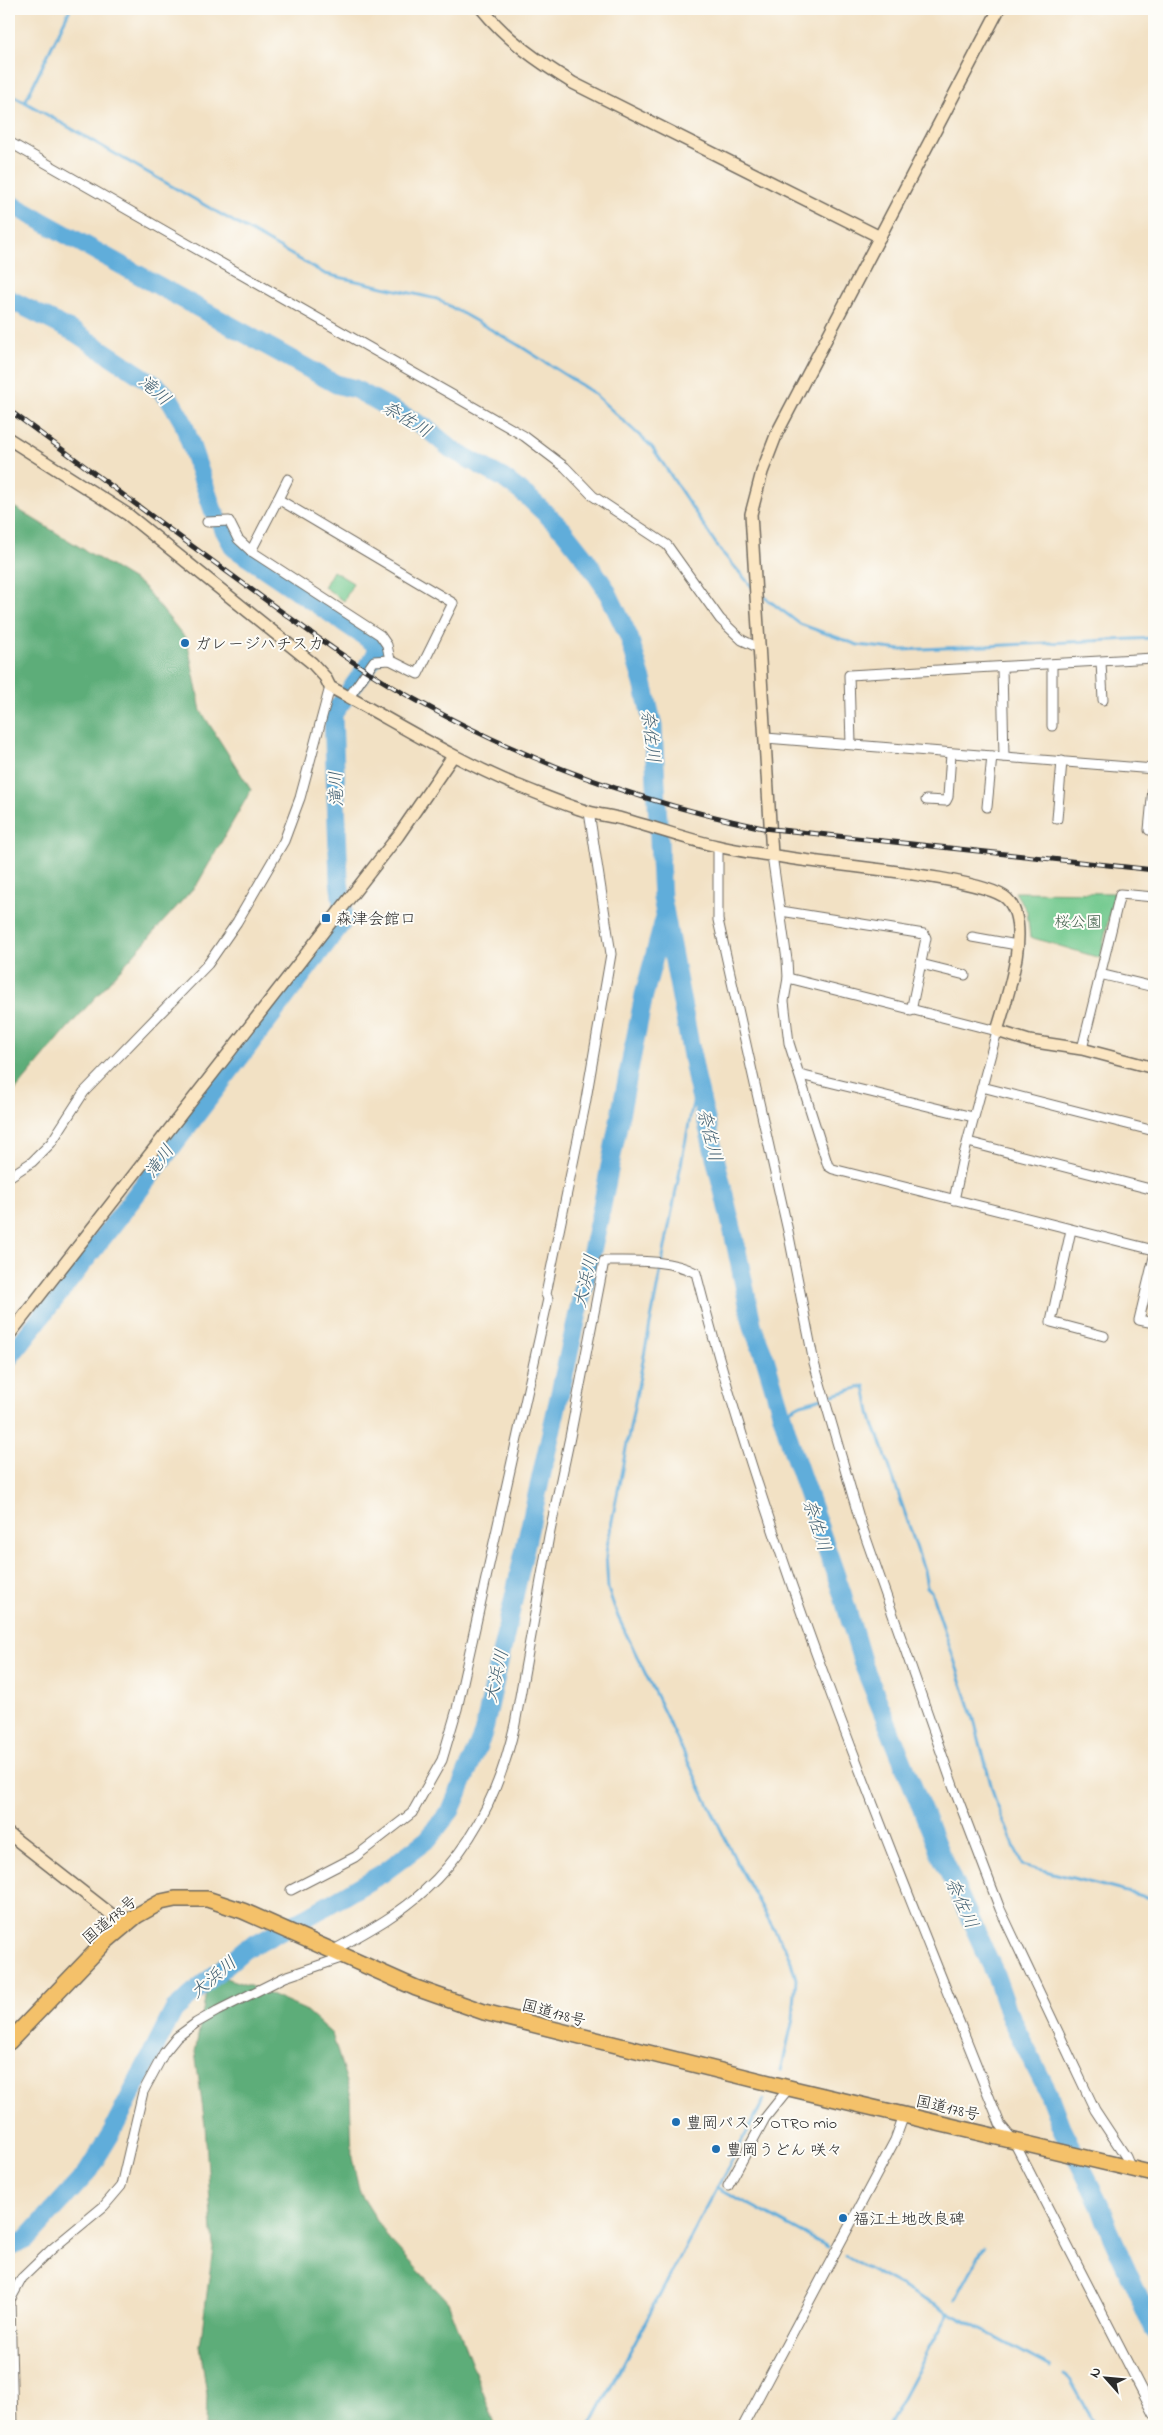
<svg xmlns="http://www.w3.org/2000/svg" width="1163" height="2435" viewBox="0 0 1163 2435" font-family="'Indie Flower','Klee One',sans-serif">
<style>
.green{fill:#72c98e;stroke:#4e7a5c}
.forest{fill:#5dad79;stroke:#446c52}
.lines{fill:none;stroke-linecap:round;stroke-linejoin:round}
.stream{stroke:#61adda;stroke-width:3}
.river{stroke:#61adda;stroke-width:19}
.street-casing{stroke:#716b61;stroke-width:11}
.secondary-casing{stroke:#716b61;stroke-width:14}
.highway-casing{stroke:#716b61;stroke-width:18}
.street{stroke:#fff;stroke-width:9}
.secondary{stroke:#fbe6c3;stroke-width:11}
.highway{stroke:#f4c16a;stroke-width:15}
.rail-casing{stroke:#2b2b2b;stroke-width:5}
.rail{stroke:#fdfcf7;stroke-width:3;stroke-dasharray:9;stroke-linecap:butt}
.poi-dot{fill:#1f6fb2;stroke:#fdfcf7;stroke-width:2}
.labels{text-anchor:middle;stroke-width:4;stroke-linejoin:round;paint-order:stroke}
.poi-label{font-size:16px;fill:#2b2b2b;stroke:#fdfcf7;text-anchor:start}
.park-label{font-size:16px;fill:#44624e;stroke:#fdfcf7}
.street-label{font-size:16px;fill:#2b2b2b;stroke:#fdfcf7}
.water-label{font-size:18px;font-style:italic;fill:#415f71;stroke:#fdfcf7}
</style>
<rect width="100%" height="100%" fill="#fdfcf7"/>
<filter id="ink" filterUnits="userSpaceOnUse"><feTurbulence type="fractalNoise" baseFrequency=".02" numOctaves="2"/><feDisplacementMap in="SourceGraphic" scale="10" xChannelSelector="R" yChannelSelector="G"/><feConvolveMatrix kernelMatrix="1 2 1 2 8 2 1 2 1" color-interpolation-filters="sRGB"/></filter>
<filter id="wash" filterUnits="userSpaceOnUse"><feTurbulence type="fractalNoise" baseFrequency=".0096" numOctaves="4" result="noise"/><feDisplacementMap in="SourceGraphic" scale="20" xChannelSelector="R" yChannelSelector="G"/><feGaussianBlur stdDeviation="1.12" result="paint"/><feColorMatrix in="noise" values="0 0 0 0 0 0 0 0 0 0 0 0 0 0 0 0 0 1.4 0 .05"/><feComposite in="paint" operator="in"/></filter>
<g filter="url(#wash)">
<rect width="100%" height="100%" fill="#f2e1c4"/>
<g class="green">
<path d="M333 571 353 583 344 601 324 587Z"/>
<path d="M1015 892 1114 893 1100 958 1030 937 1027 911Z"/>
</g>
<g class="forest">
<path d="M9 504 142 585 187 640 201 711 251 790 198 883 66 1030 9 1098Z"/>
<path d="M210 1973 250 1986 305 2010 332 2034 350 2092 352 2158 360 2193 389 2239 448 2302 496 2426H206L207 2395 200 2346 213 2248 205 2125 195 2052Z"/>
</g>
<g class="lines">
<g class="stream">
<path d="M9 93 325 274 437 299 520 346 592 392 652 447 720 550 753 588"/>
<path d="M25 102 70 9"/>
<path d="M759 593 800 624 858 645 902 650 1154 638"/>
<path d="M697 1082 606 1552 608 1589 618 1617 736 1861 790 1958 796 1979 793 2019 781 2071"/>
<path d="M782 1414 801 1404 865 1386C868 1399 871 1428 879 1436L924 1570 927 1587 931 1591 973 1716 995 1800 1022 1865 1154 1899"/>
<path d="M717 2187 828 2247"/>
<path d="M845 2256 1050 2367"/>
<path d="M955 2300 984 2247"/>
<path d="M1064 2375 1067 2377 1095 2426"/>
<path d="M590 2426 764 2100"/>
<path d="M888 2426 949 2312"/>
</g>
<g class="river">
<path d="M9 203 336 384 355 389 425 427 451 449 503 478 528 497 563 530 585 558 606 589 629 637 643 683 653 726 662 898 697 1082 733 1232 753 1328 765 1358 793 1452 842 1593 863 1664 939 1851 994 1971 1010 2017 1048 2092 1061 2127 1100 2205 1109 2230 1154 2330"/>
<path d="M9 299 76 333 158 387 171 401 183 422 213 510 234 548 374 643 377 653 333 714 339 880 344 920 125 1209 9 1358"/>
<path d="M9 2248 26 2240 87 2173 112 2132 174 2010 245 1949 309 1916 383 1873 428 1839 451 1810 483 1734 601 1211 644 995 664 920"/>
</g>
</g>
</g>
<g filter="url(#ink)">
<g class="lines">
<g class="street-casing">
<g id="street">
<path d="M9 142 524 436 565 467 593 496 667 545 720 619 742 640 759 648"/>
<path d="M278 499 288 479"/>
<path d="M207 522 229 521 238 539 251 551 380 635 387 645 390 660"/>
<path d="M251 551 278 499 453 603 418 674 390 660 374 661 349 697"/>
<path d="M1101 662 1103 700"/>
<path d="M1002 668 1004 757"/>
<path d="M1052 726V666"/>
<path d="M766 738 1154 769"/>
<path d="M851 744 849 675 1154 658"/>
<path d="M926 800 946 801 948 797 951 754"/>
<path d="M987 807 992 756"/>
<path d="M1057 819 1062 761"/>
<path d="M1149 830 1154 778"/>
<path d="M718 846V920L788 1231 814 1363 860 1521 953 1786 1000 1909 1095 2110 1126 2157 1131 2169"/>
<path d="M772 855 787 960 788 978 784 1001 789 1043 828 1166 833 1169 1154 1250"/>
<path d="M781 911 924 934 926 938 911 1011"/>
<path d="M972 937 1017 945"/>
<path d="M921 964 965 975"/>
<path d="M1100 974 1154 987"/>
<path d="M788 978 997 1031 962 1162 954 1200"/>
<path d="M1082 1049 1120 894 1154 897"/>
<path d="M800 1075 973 1117"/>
<path d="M982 1087 1154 1131"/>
<path d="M968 1142 1154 1190"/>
<path d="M9 1177 32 1162 51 1143 84 1092 208 964 237 922 284 841 300 798 330 687"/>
<path d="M1071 1230 1051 1322 1104 1336"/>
<path d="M1154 1257 1139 1320 1154 1323"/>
<path d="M291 1890 355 1857 412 1813 442 1760 457 1709 548 1299 546 1294 585 1105 611 954 589 812"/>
<path d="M332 1951C364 1933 397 1916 424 1891 474 1846 501 1788 515 1724L549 1536 570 1437 604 1261C634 1261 670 1259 696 1273 771 1565 889 1845 1000 2124L1013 2140 1154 2414"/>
<path d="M728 2186 765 2118 789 2088"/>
<path d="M13 2426 10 2300 22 2278 52 2249 104 2206 121 2186 143 2092 164 2053 177 2037 196 2023 217 2011 285 1977 344 1957"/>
<path d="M743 2426 895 2140 904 2115"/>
</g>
</g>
<g class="secondary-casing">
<g id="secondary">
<path d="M482 9C508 41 539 62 573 83L880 237"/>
<path d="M9 439 127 514 312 663 325 677 330 687C392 720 451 758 516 785 540 794 564 805 589 812 600 815 611 816 622 819 654 827 685 839 717 846 741 852 766 854 789 858 829 865 985 877 1007 899 1033 925 1006 1000 997 1031L1029 1041 1082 1049 1154 1068"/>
<path d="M772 855 751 514 762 472 777 433 999 9"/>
<path d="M9 1335 398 836 453 756"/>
<path d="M9 1834 125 1925"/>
</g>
</g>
<g class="highway-casing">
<path id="highway" d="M9 2042 105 1942 136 1916 161 1902 175 1899H207L243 1911 416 1988 484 2012 789 2088 1154 2174"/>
</g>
<use href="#street" class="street"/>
<use href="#secondary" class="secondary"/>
<use href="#highway" class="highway"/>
<g class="rail-casing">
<path id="rail" d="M9 410C89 469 168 529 248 587 305 629 361 671 423 704 530 763 644 803 763 828L1154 870"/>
</g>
<use href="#rail" class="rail"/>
</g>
</g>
<g class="poi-dot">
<circle cx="185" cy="643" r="5"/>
<rect x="321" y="913" width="10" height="10" rx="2.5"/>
<circle cx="676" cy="2122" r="5"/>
<circle cx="716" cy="2149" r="5"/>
<circle cx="843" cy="2218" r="5"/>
</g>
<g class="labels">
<g class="poi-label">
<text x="195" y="649">ガレージハチスカ</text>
<text x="336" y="924">森津会館口</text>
<text x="686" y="2128">豊岡パスタ OTRO mio</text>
<text x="726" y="2155">豊岡うどん 咲々</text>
<text x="853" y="2224">福江土地改良碑</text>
</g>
<g class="park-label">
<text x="1078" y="927">桜公園</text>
</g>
<g class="street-label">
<text transform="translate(109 1919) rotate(-40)" y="6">国道178号</text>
<text transform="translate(554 2012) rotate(15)" y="6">国道178号</text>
<text transform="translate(948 2107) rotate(13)" y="6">国道178号</text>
</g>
<g class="water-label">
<text transform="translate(155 390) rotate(41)" y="6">滝川</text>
<text transform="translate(407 419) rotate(31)" y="6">奈佐川</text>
<text transform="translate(651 736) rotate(83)" y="6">奈佐川</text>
<text transform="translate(336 789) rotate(-92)" y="6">滝川</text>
<text transform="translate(710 1135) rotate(76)" y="6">奈佐川</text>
<text transform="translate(159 1161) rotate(-53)" y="6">滝川</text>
<text transform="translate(585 1281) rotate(-77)" y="6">大浜川</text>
<text transform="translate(817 1525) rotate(72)" y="6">奈佐川</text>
<text transform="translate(496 1676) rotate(-77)" y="6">大浜川</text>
<text transform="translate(962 1903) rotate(65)" y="6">奈佐川</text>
<text transform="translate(213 1977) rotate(-40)" y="6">大浜川</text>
</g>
</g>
<rect width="1163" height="2435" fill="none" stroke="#fdfcf7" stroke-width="30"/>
<g transform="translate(1106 2378) rotate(297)" stroke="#fdfcf7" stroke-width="4" paint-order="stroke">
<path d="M0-4L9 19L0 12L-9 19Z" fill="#2b2b2b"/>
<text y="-8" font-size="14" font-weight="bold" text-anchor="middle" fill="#2b2b2b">N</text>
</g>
</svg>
